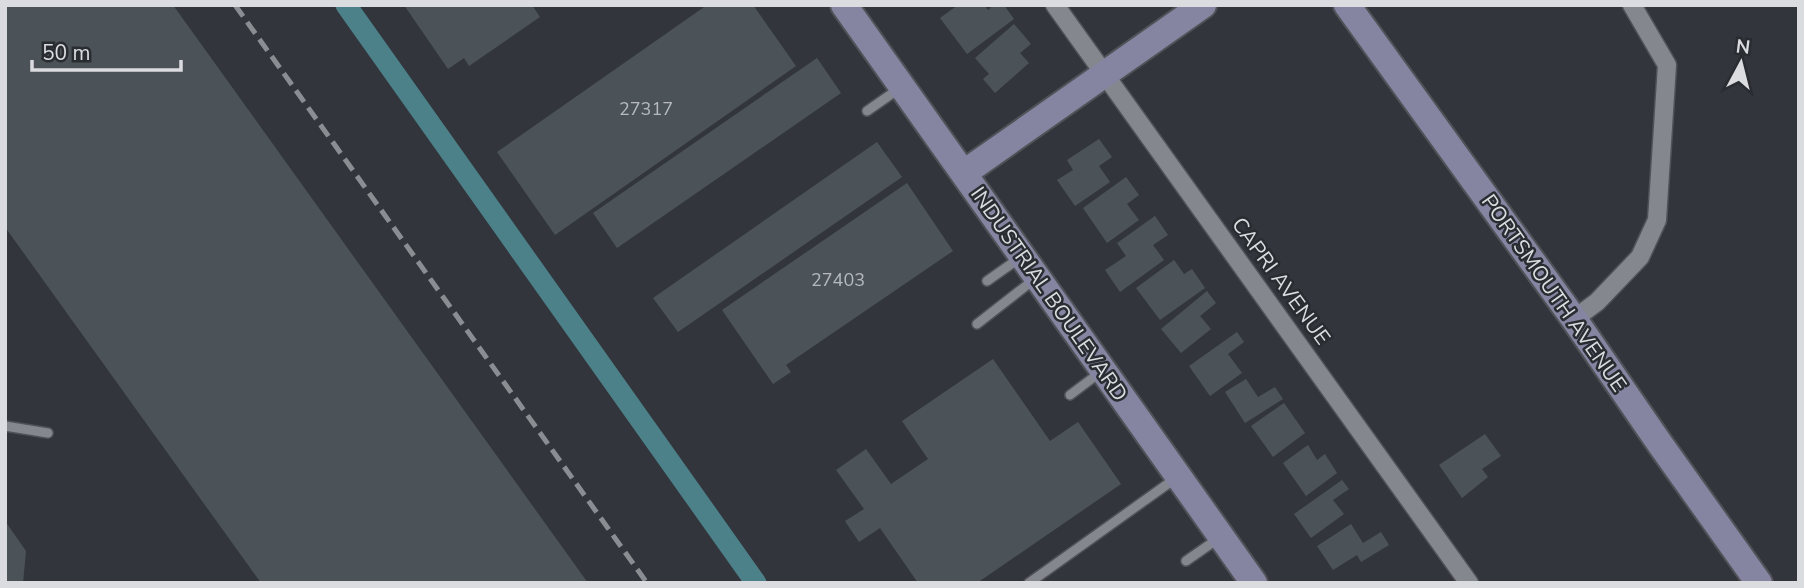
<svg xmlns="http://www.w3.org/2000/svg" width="1804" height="588" viewBox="0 0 1804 588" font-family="'Nunito Sans',sans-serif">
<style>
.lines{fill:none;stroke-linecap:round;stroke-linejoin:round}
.canal{stroke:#4d8189;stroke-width:21}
.building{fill:#4c5358}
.lane-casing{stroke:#505258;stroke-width:12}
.street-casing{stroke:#505258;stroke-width:21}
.secondary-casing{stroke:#505258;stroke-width:30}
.lane{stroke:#84878e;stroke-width:9}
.street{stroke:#84878e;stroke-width:18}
.secondary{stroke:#8685a1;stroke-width:26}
.rail{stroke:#8a8d92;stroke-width:5;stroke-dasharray:14 7;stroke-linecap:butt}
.labels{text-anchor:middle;stroke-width:5;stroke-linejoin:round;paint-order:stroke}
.number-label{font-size:18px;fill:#b6babe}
.street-label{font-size:21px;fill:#dadce0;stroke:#292c31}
</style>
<rect width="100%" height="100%" fill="#32363c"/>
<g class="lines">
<path class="canal" d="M346 5 756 583"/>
</g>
<g class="building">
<path d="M5 5H173L588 583H261L5 227Z"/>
<path d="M404 5H532L540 17 469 66 464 58 448 69Z"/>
<path d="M707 5H753L796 66 555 235 497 152Z"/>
<path d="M958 5H984L988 10 994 5H1004L1014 19 967 54 940 18Z"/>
<path d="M1014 24 1031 44 1020 53 1029 63 995 93 983 79 989 74 975 58Z"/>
<path d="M817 58 841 93 617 248 593 213Z"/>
<path d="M1099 139 1112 157 1099 166 1110 182 1075 206 1057 180 1073 170 1067 160Z"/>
<path d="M877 142 902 177 678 332 653 298Z"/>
<path d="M1126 177 1139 195 1127 204 1139 220 1107 243 1083 208Z"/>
<path d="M907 183 953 251 786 365 791 372 773 384 722 310Z"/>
<path d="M1155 216 1168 235 1153 245 1164 260 1120 292 1105 270 1126 256 1117 243Z"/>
<path d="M1174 260 1184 274 1192 269 1205 288 1160 320 1136 288Z"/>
<path d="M1207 291 1216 303 1200 316 1211 329 1181 353 1161 329Z"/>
<path d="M1237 332 1244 342 1228 354 1242 373 1210 396 1189 366Z"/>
<path d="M993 359 1050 441 1078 422 1121 484 977 583H918L880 528 859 542 845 521 864 509 836 470 866 449 891 484 928 459 902 421Z"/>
<path d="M1246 379 1258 397 1275 387 1283 399 1245 423 1225 392Z"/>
<path d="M1284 403 1305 433 1273 457 1251 426Z"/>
<path d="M1485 434 1501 456 1482 469 1488 477 1462 498 1439 465Z"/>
<path d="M1308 445 1317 460 1325 454 1337 473 1306 496 1283 463Z"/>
<path d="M1342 480 1349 489 1333 500 1344 514 1311 538 1294 514Z"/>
<path d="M5 521 26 551 23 583H5Z"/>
<path d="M1351 524 1363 543 1381 532 1389 545 1361 562 1357 555 1333 570 1317 546Z"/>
</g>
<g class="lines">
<g class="lane-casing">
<g id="lane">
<path d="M867 111 900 88"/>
<path d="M987 281 1021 257"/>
<path d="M977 324 1036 278"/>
<path d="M1070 395 1102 371"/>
<path d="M5 426 48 433"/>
<path d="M1186 561 1219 538"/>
<path d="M1029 583 1176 478"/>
</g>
</g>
<g class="street-casing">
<g id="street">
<path d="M1055 5 1469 583"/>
<path d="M1574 319 1597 302 1640 257 1657 220 1667 65 1632 5"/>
</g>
</g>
<g class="secondary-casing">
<g id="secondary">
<path d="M844 5 1254 583"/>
<path d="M1347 5 1574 319 1660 444 1759 583"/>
<path d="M964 173 1203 5"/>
</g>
</g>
<use href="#lane" class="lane"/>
<use href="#street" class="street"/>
<use href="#secondary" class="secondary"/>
<path class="rail" d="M235 5 647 583"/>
</g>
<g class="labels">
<g class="number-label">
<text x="646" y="115">27317</text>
<text x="838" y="286">27403</text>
</g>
<g class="street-label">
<text transform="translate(1281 281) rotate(54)" y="7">CAPRI AVENUE</text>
<text transform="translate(1554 293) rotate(55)" y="7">PORTSMOUTH AVENUE</text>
<text transform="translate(1049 294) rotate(55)" y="7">INDUSTRIAL BOULEVARD</text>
</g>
</g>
<rect width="1804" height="588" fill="none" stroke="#dadce0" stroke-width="14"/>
<g transform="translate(1741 63) rotate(7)" stroke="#292c31" stroke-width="5" paint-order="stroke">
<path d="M0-5L12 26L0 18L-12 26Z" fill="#dadce0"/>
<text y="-10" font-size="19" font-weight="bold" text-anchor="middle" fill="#dadce0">N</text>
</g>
<path d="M32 60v10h149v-10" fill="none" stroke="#dadce0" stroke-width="3.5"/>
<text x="42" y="60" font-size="21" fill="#dadce0" stroke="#292c31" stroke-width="5" paint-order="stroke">50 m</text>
</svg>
